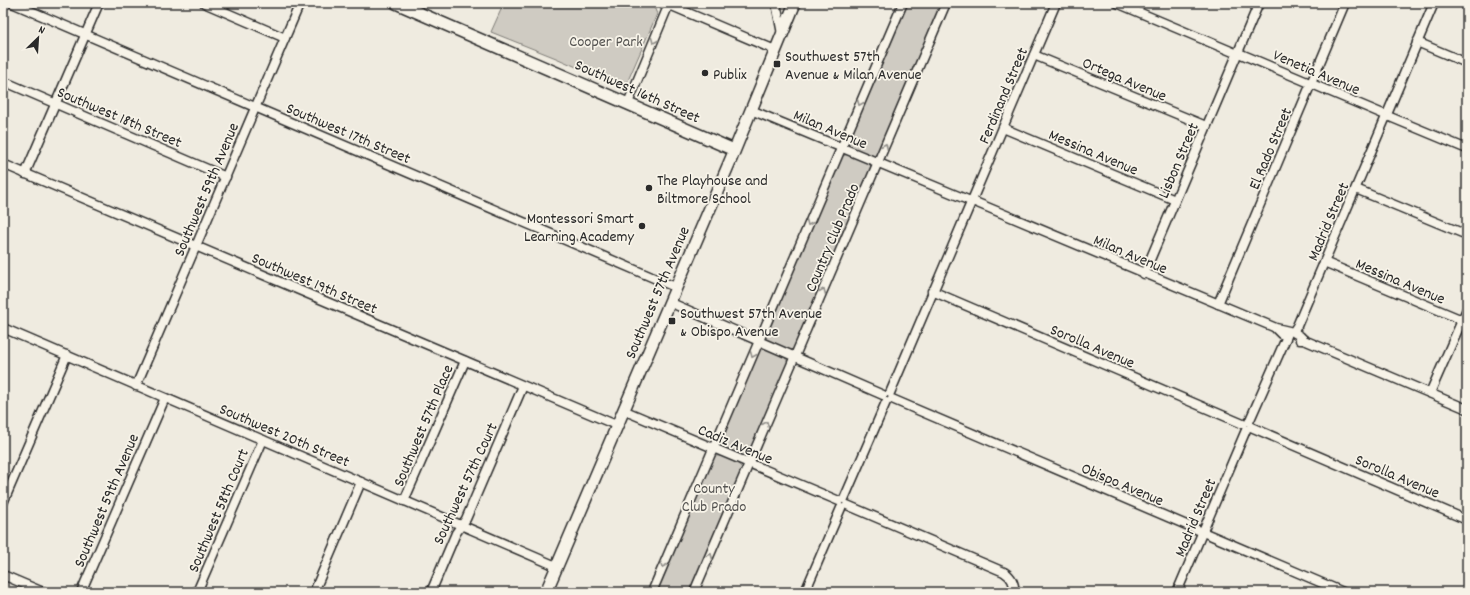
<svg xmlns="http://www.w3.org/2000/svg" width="1470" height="595" viewBox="0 0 1470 595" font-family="Dekko,sans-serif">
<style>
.green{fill:#cfcbc2;stroke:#7d7b76}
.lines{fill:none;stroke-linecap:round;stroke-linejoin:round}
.street-casing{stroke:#2b2b2b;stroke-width:11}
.secondary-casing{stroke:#2b2b2b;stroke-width:14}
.street{stroke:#f7f3e8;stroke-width:8}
.secondary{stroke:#f7f3e8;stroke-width:11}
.oneway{stroke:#918f8a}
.poi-dot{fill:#2b2b2b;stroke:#f7f3e8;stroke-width:1.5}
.labels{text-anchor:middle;stroke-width:3.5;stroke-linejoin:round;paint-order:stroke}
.park-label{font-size:16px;fill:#545351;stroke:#f7f3e8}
.poi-label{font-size:16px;fill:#2b2b2b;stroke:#f7f3e8;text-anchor:start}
.street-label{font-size:16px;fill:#2b2b2b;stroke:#f7f3e8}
</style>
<rect width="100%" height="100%" fill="#efebe0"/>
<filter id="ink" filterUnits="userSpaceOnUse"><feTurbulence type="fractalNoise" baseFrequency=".025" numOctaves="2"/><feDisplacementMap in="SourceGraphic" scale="8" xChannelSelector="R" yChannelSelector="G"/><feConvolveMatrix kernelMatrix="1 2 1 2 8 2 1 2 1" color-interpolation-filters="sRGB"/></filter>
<g filter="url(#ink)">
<g class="green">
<path d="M504 3H645L654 7 657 14 626 85 622 87 556 58 491 32Z"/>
<path d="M906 3H942L878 152C877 154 876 155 873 156 868 157 851 148 847 143Z"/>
<path d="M848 154 869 162 871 165V169L795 348 789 351 767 342 765 337 840 157Z"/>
<path d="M764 348C772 352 788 354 788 365L750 454 742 457C731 452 720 452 720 438L757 351 760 349Z"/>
<path d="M715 456C723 455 737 461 742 468V473L691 592H654L711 460Z"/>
</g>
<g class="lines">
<g class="street-casing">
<g id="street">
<path d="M12 3 675 287"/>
<path d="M204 3 285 38"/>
<path d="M665 3 775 50"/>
<path d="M776 3 782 34"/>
<path d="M1117 3 1233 52"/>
<path d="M1417 42 1467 63"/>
<path d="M1239 50 1259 3"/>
<path d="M1241 54 1383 114"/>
<path d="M1034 55 1206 126"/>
<path d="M3 81 226 177"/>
<path d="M628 103 669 4"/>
<path d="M751 110 968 200"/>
<path d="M1388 112 1434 3"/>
<path d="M1390 117 1467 149"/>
<path d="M1003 128 1175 200"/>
<path d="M3 164 616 425"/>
<path d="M25 174 99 3"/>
<path d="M1356 189 1467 235"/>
<path d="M973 198 1056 3"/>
<path d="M975 202 1276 328 1289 331"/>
<path d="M1324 262 1467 322"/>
<path d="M1144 274 1236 57"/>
<path d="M932 291 1243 424"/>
<path d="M669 302 883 395"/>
<path d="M1218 304 1345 3"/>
<path d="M3 328 556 566"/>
<path d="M1300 340H1304L1467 409"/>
<path d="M1304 340 1300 336 1293 332 1297 326 1385 119"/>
<path d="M136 386 300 3"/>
<path d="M890 393 970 205"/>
<path d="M1430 393 1467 309"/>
<path d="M892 399 1343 592"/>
<path d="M623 410 839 501"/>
<path d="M1249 422 1287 336 1281 334 1276 329"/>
<path d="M1251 427 1467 520"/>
<path d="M844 499 886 402"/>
<path d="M404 501 465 361"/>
<path d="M3 503 67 355"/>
<path d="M847 505 1004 572C1012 577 1014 583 1015 592"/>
<path d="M3 575 43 592"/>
<path d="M81 592 165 398"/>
<path d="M197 592 263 440"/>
<path d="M314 592 361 482"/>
<path d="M431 592 456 533 466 519 523 386"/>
<path d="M652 592 903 3"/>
<path d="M694 592 946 3"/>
<path d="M805 592 841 508"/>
<path d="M1177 592 1246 430"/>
</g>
</g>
<g class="secondary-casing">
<g id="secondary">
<path d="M396 3 734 150"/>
<path d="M546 592 731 159 795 3"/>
</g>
</g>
<use href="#street" class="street"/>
<use href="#secondary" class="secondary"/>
</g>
<defs><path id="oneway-chevron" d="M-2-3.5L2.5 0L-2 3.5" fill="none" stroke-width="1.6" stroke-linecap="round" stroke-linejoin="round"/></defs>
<g class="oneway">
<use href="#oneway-chevron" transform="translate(654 41) rotate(113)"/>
<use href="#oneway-chevron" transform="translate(860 103) rotate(113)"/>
<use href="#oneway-chevron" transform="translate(885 146) rotate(-67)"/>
<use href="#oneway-chevron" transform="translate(809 223) rotate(113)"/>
<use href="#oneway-chevron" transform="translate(823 291) rotate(-67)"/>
<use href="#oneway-chevron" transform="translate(753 355) rotate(113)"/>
<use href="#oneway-chevron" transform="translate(766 424) rotate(-67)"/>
<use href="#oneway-chevron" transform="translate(710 556) rotate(-67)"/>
<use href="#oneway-chevron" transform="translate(663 565) rotate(113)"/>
</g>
</g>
<g class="poi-dot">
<rect x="773" y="60" width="8" height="8" rx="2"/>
<circle cx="705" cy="73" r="4"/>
<circle cx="649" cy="188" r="4"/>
<circle cx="642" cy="226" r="4"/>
<rect x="668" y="317" width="8" height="8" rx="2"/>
</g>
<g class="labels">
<g class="park-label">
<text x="606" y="46">Cooper Park</text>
<text x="714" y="493">County<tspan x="714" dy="18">Club Prado</tspan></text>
</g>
<g class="poi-label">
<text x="785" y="61">Southwest 57th<tspan x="785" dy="18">Avenue &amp; Milan Avenue</tspan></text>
<text x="713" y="79">Publix</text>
<text x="657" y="185">The Playhouse and<tspan x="657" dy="18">Biltmore School</tspan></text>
<text x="634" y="223" text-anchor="end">Montessori Smart<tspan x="634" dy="18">Learning Academy</tspan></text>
<text x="680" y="318">Southwest 57th Avenue<tspan x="680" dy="18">&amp; Obispo Avenue</tspan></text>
</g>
<g class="street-label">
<text transform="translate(1317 71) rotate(23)" y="6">Venetia Avenue</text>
<text transform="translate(1125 78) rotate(23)" y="6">Ortega Avenue</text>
<text transform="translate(638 90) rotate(24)" y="6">Southwest 16th Street</text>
<text transform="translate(1002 95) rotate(-67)" y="6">Ferdinand Street</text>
<text transform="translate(120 116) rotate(23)" y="6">Southwest 18th Street</text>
<text transform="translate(831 128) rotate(23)" y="6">Milan Avenue</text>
<text transform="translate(349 132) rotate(23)" y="6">Southwest 17th Street</text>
<text transform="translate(1269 148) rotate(-67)" y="6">El Rado Street</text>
<text transform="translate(1094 151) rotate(23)" y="6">Messina Avenue</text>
<text transform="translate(1177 160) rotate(-67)" y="6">Lisbon Street</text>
<text transform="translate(205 189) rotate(-67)" y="6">Southwest 59th Avenue</text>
<text transform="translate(1327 221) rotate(-67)" y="6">Madrid Street</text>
<text transform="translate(831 237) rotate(-67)" y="6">Country Club Prado</text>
<text transform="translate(1131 253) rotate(23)" y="6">Milan Avenue</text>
<text transform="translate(1401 280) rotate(23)" y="6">Messina Avenue</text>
<text transform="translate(315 282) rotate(23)" y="6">Southwest 19th Street</text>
<text transform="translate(656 292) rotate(-67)" y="6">Southwest 57th Avenue</text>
<text transform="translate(1093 345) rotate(23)" y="6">Sorolla Avenue</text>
<text transform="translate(422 425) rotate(-67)" y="6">Southwest 57th Place</text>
<text transform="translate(285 434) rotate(23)" y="6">Southwest 20th Street</text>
<text transform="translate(736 443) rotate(23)" y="6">Cadiz Avenue</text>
<text transform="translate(1398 475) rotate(23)" y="6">Sorolla Avenue</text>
<text transform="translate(464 483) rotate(-65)" y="6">Southwest 57th Court</text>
<text transform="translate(1123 483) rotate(23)" y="6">Obispo Avenue</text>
<text transform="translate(105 500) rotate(-67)" y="6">Southwest 59th Avenue</text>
<text transform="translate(217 510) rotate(-67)" y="6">Southwest 58th Court</text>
<text transform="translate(1194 517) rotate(-67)" y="6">Madrid Street</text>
</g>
</g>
<rect width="1470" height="595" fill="none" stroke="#f7f3e8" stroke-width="16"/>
<rect x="8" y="8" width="1454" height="579" fill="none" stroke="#2b2b2b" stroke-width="1.5" filter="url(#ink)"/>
<g transform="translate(38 38) rotate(25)" stroke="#f7f3e8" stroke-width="3" paint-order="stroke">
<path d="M0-3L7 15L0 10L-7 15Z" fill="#2b2b2b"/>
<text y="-6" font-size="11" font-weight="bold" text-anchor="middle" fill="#2b2b2b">N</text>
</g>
</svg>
